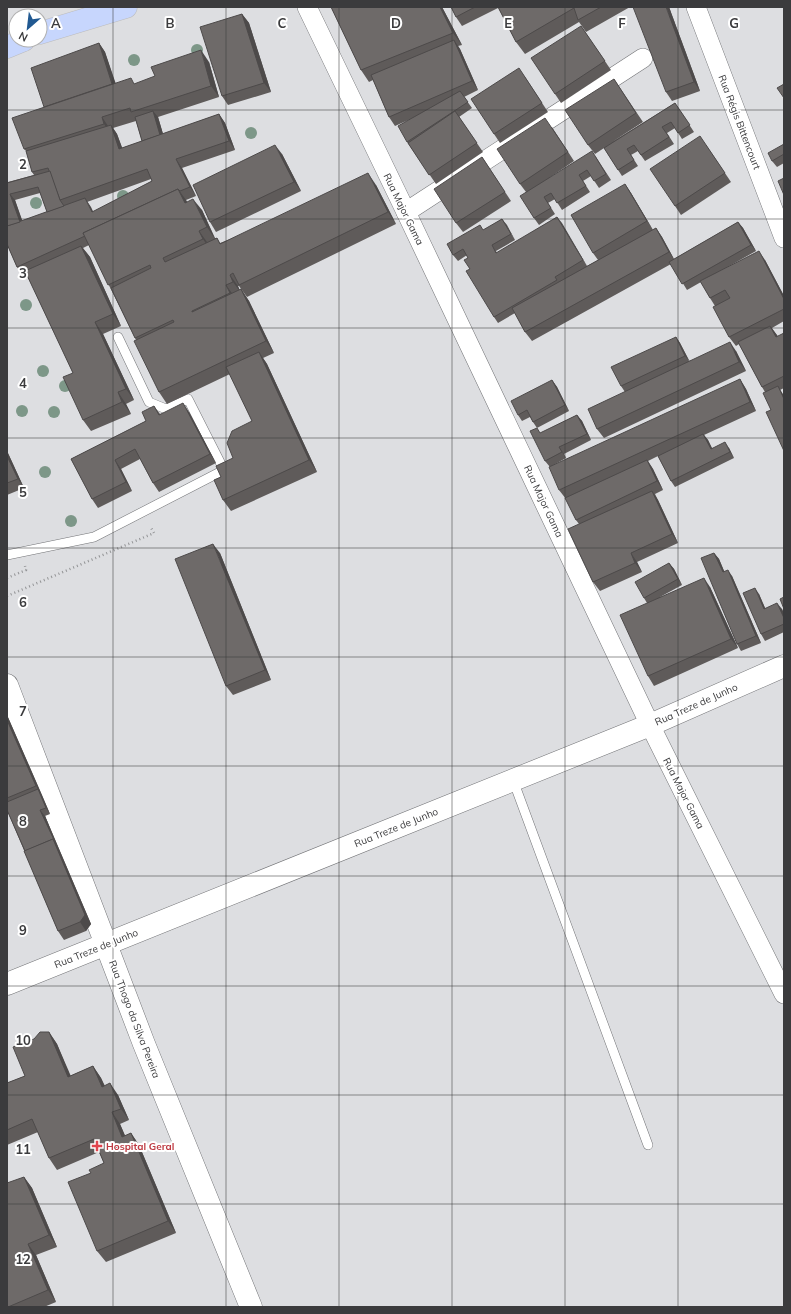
<svg xmlns="http://www.w3.org/2000/svg" width="791" height="1314" viewBox="0 0 791 1314" font-family="Mulish,sans-serif">
<style>
.lines{fill:none;stroke-linecap:round;stroke-linejoin:round}
.service-casing{stroke:#737477;stroke-width:10}
.minor-casing{stroke:#737477;stroke-width:20}
.tertiary-casing{stroke:#737477;stroke-width:23}
.primary-casing{stroke:#bcbcbd;stroke-width:23}
.path{stroke:#939496;stroke-width:2.5;stroke-dasharray:1 3;stroke-linecap:butt}
.service{stroke:#fff;stroke-width:9}
.minor{stroke:#fff;stroke-width:19}
.tertiary{stroke:#fff;stroke-width:22}
.primary{stroke:#c7d6fd;stroke-width:22}
.tree{fill:#7d9788}
.wall{fill:#5f5b5a;fill-rule:evenodd}
.shaded-wall{fill:#4d4a4a}
.building{fill:#6e6a69;stroke:#4d4a4a}
.grid{fill:none;stroke:#3b3b3d;stroke-width:1;stroke-opacity:0.55}
.health-dot{fill:#e0444e;stroke:#fff;stroke-width:1.5}
.labels{text-anchor:middle;stroke-width:4;stroke-linejoin:round;paint-order:stroke}
.street-label{font-size:10px;fill:#3b3b3d;stroke:#fff}
.health-label{font-size:10px;font-weight:bold;fill:#be3a42;stroke:#fff;text-anchor:start}
.grid-label{font-size:13px;text-anchor:middle;font-weight:bold;fill:#3b3b3d;stroke:#fff;stroke-width:4;stroke-linejoin:round;paint-order:stroke}
</style>
<rect width="100%" height="100%" fill="#dddee1"/>
<g class="lines">
<g class="service-casing">
<g id="service">
<path d="M7 555 94 537 224 470 188 399 166 409 149 402 118 337"/>
<path d="M513 780 648 1145"/>
</g>
</g>
<g class="minor-casing">
<g id="minor">
<path d="M307 7 406 212 650 725 784 994"/>
<path d="M696 7 784 238"/>
<path d="M406 212 643 58"/>
</g>
</g>
<g class="tertiary-casing">
<g id="tertiary">
<path d="M7 685 144 1044 251 1307"/>
<path d="M7 984 650 725 784 666"/>
</g>
</g>
<g class="primary-casing">
<g id="primary">
<path d="M40 33 126 7"/>
<path d="M7 47 24 40"/>
</g>
</g>
<g class="path">
<path d="M7 578 26 570 25 566"/>
<path d="M7 596 154 533 150 526"/>
</g>
<use href="#service" class="service"/>
<use href="#minor" class="minor"/>
<use href="#tertiary" class="tertiary"/>
<use href="#primary" class="primary"/>
</g>
<g class="tree">
<circle cx="197" cy="50" r="6"/>
<circle cx="134" cy="60" r="6"/>
<circle cx="251" cy="133" r="6"/>
<circle cx="123" cy="196" r="6"/>
<circle cx="36" cy="203" r="6"/>
<circle cx="26" cy="305" r="6"/>
<circle cx="43" cy="371" r="6"/>
<circle cx="65" cy="386" r="6"/>
<circle cx="22" cy="411" r="6"/>
<circle cx="54" cy="412" r="6"/>
<circle cx="45" cy="472" r="6"/>
<circle cx="71" cy="521" r="6"/>
</g>
<g class="wall">
<path d="M331 7H442L462 45 458 46 460 49 478 90 464 97 472 108 459 117 483 152 436 184 407 142 413 118 395 126 389 117 373 80 369 82 361 70Z"/>
<path d="M451 7H497L498 8 462 26 456 17Z"/>
<path d="M498 7H630L586 32 579 22 525 54 516 42Z"/>
<path d="M669 7 700 91 672 101 666 92Z"/>
<path d="M242 14 249 23 271 92 228 105 222 96Z"/>
<path d="M581 26 611 70 561 103 555 94Z"/>
<path d="M99 43 105 52 115 83 135 84 209 62 219 97 158 117 163 134 219 114 225 123 235 150 182 168 196 196 186 200 187 202 202 210 215 238H217L220 243 376 185 396 224 247 297 239 286H238L239 290 241 289 249 301 274 353 263 358 267 364 317 472 231 511 223 500 221 477 233 458 252 421 230 374 167 404 159 392 136 340 89 245 83 248 90 257 121 326 103 334 134 400 126 404 131 414 91 431 83 420 73 373 27 275 23 276 17 267 7 244V178L8 182 34 175 32 172 26 151 24 149 44 107ZM136 121 142 141 122 148 117 134 113 128ZM151 179 152 181 93 212 87 202ZM40 193 47 212 22 221 15 200Z"/>
<path d="M525 77 548 112 500 143 494 134Z"/>
<path d="M614 79 643 122 612 142 675 103 694 132 682 139 675 128 667 133 674 144 645 161 638 151 631 155 638 166 622 176 604 148 595 154 588 145Z"/>
<path d="M552 127 574 161 549 178 596 157 611 180 599 188 591 176 583 181 590 192 562 210 555 199 548 203 555 214 539 225 534 218 526 192 520 184Z"/>
<path d="M784 144V163L777 167 772 161Z"/>
<path d="M706 145 731 182 681 215 675 206Z"/>
<path d="M282 154 301 191 216 232 210 222Z"/>
<path d="M482 157 511 201 463 232 456 223Z"/>
<path d="M625 184 631 193 653 230 656 228 662 237 674 259 738 222 743 228 756 251 717 273 765 260 784 296V321L772 328 778 337 784 333V388L780 390 784 396V451L765 392 762 387 739 344 736 346 729 337 715 306 710 298 701 282 687 290 671 264 532 341 525 332 515 313 498 323 494 317 470 269 468 258 467 255 458 261 453 255 484 230 502 219 515 240 496 251 497 253 557 217 587 266 598 260 593 253Z"/>
<path d="M676 337 680 343 689 361 736 351 746 371 604 438 597 429 625 392 621 386Z"/>
<path d="M740 379 746 389 756 411 704 435 708 440 712 448H729L734 458 675 487 671 481 658 456 648 461 653 469 663 490 655 494 658 500 678 543 637 562 642 572 600 591 593 582 579 524 576 520 566 499 559 490Z"/>
<path d="M552 380 557 387 569 411 537 428 533 422 530 417 522 421 518 415Z"/>
<path d="M154 406 160 414 189 412 216 463 159 492 153 483 140 459 121 469 132 491 98 508 92 499 71 459 146 421Z"/>
<path d="M577 415 582 421 591 440 564 454 566 458 550 467 545 461 541 433Z"/>
<path d="M7 451 24 488 7 495Z"/>
<path d="M220 553 271 680 233 695 226 686Z"/>
<path d="M714 553 719 559 724 571 732 576 761 643 741 651 737 644Z"/>
<path d="M669 563 674 569 682 585 660 597 710 587 738 648 654 686 648 676 647 603 644 598Z"/>
<path d="M759 594 765 608 782 609 784 614V632L765 641 761 634Z"/>
<path d="M7 715 50 814 45 816 91 924 86 931 64 940 58 931 7 810Z"/>
<path d="M49 1032 57 1044 70 1076 93 1066 101 1078 105 1086 118 1095 129 1120 120 1124 125 1136 131 1133 139 1145 176 1233 106 1262 97 1251 91 1173 104 1163 99 1152 57 1170 49 1158 38 1132 7 1145V1083L25 1076 34 1039Z"/>
<path d="M24 1177 32 1188 57 1247 36 1255 56 1302 44 1307H7Z"/>
</g>
<g class="shaded-wall">
<path d="M440 7H442L462 45 453 33Z"/>
<path d="M666 7H669L700 91 694 82Z"/>
<path d="M242 14 249 23 271 92 264 83Z"/>
<path d="M454 40 460 49 478 90 472 81Z"/>
<path d="M99 43 105 52 120 96 113 87Z"/>
<path d="M201 50 209 62 219 97 211 86Z"/>
<path d="M153 111 158 117 166 144 161 138Z"/>
<path d="M219 114 225 123 235 150 229 141Z"/>
<path d="M102 117 110 129 112 136 104 124Z"/>
<path d="M111 125 117 134 126 158 119 149Z"/>
<path d="M275 145 282 154 301 191 294 182Z"/>
<path d="M176 159 182 168 196 196 190 187Z"/>
<path d="M368 173 376 185 396 224 388 212Z"/>
<path d="M625 184 631 193 653 230 647 221Z"/>
<path d="M178 189 186 200 193 214 185 203Z"/>
<path d="M10 194 15 200 26 231 21 225Z"/>
<path d="M85 198 91 207 98 222 92 212Z"/>
<path d="M193 199 202 210 215 239 207 227Z"/>
<path d="M557 217 562 223 587 266 583 260Z"/>
<path d="M502 219 507 225 515 240 511 234Z"/>
<path d="M738 222 743 228 756 251 751 245Z"/>
<path d="M656 228 662 237 675 261 669 252Z"/>
<path d="M199 231 207 242 211 251 203 239Z"/>
<path d="M81 246 90 257 121 326 113 314Z"/>
<path d="M759 251 765 260 784 296V299Z"/>
<path d="M230 275 238 286 241 293 233 282Z"/>
<path d="M226 285 234 296 238 304 230 293Z"/>
<path d="M241 289 249 301 274 353 266 341Z"/>
<path d="M95 322 103 334 134 400 126 389Z"/>
<path d="M770 326 777 335 783 346 776 337Z"/>
<path d="M676 337 680 343 690 362 685 356Z"/>
<path d="M730 342 736 351 746 371 739 362Z"/>
<path d="M259 352 267 364 317 472 309 460Z"/>
<path d="M740 379 746 389 756 411 750 402Z"/>
<path d="M552 380 557 387 569 411 565 405Z"/>
<path d="M778 386 784 396V399Z"/>
<path d="M118 392 126 404 131 414 122 402Z"/>
<path d="M183 403 189 412 216 463 210 454Z"/>
<path d="M577 415 582 421 591 440 587 434Z"/>
<path d="M703 434 708 440 715 455 711 449Z"/>
<path d="M725 442 729 448 734 458 730 452Z"/>
<path d="M559 447 564 454 566 458 562 452Z"/>
<path d="M7 451 24 488 18 479 7 456Z"/>
<path d="M115 460 121 469 132 491 126 482Z"/>
<path d="M647 460 653 469 663 490 657 481Z"/>
<path d="M652 491 658 500 678 543 672 534Z"/>
<path d="M213 544 220 553 271 680 265 670Z"/>
<path d="M631 553 637 562 642 572 635 563Z"/>
<path d="M714 553 719 559 727 578 723 572Z"/>
<path d="M669 563 674 569 682 585 678 579Z"/>
<path d="M728 570 732 576 761 643 756 636Z"/>
<path d="M704 578 710 587 738 648 731 639Z"/>
<path d="M755 588 759 594 768 615 764 609Z"/>
<path d="M777 603 782 609 784 614V618Z"/>
<path d="M7 715 42 795 50 814 46 808 7 720Z"/>
<path d="M40 810 45 816 91 924 86 931 80 922Z"/>
<path d="M49 1032 57 1044 76 1088 68 1077Z"/>
<path d="M93 1066 101 1078 110 1099 102 1087Z"/>
<path d="M110 1083 118 1095 129 1120 121 1109Z"/>
<path d="M112 1112 120 1124 131 1149 122 1137Z"/>
<path d="M131 1133 139 1145 176 1233 168 1221Z"/>
<path d="M24 1177 32 1188 57 1247 49 1235Z"/>
<path d="M28 1244 36 1255 56 1302 48 1290Z"/>
</g>
<g class="building">
<path d="M331 7H440L453 33 361 70Z"/>
<path d="M451 7H475L456 17Z"/>
<path d="M498 7H601L578 20 574 8 516 42Z"/>
<path d="M633 7H666L694 82 666 92Z"/>
<path d="M242 14 264 83 222 96 200 27Z"/>
<path d="M581 26 605 61 555 94 531 58Z"/>
<path d="M454 40 472 81 389 117 371 75Z"/>
<path d="M99 43 112 84 44 107 31 68Z"/>
<path d="M201 50 211 86 131 112 130 108 102 117 104 124 24 149 12 118 131 78 134 84 155 76 151 67Z"/>
<path d="M519 68 542 103 494 134 471 99Z"/>
<path d="M614 79 636 113 588 145 565 110Z"/>
<path d="M784 84V98L777 88Z"/>
<path d="M460 91 468 102 407 142 398 126Z"/>
<path d="M675 103 690 125 678 133 671 122 662 127 669 137 641 155 634 145 627 149 634 160 618 170 604 148Z"/>
<path d="M153 111 160 135 142 141 135 117Z"/>
<path d="M455 111 477 143 429 175 408 143Z"/>
<path d="M219 114 229 141 176 159 190 187 180 191 178 189 83 233 85 236 17 267 7 244V226L85 198 92 212 152 181 147 169 60 200 48 168 32 172 26 151 111 125 119 149Z"/>
<path d="M545 118 568 152 520 184 497 149Z"/>
<path d="M700 136 725 173 675 206 650 169Z"/>
<path d="M784 144V154L772 161 768 153Z"/>
<path d="M275 145 294 182 210 222 193 185Z"/>
<path d="M592 151 606 174 594 181 587 170 579 175 586 186 557 203 551 193 544 197 551 208 534 218 520 196Z"/>
<path d="M482 157 505 192 456 223 434 189Z"/>
<path d="M50 171 60 200 64 206 47 212 38 187 10 194 20 222 7 226V183Z"/>
<path d="M368 173 388 212 239 285 233 273 230 275 233 282 226 285 230 293 192 311V312L241 289 266 341 159 392 134 341 174 322 173 320 135 338 111 288 151 268 150 265 108 285 83 233 178 189 185 203 193 199 207 227 199 231 203 239 163 258 165 262 217 238 220 244Z"/>
<path d="M784 178V195L778 181Z"/>
<path d="M625 184 647 221 593 253 571 215Z"/>
<path d="M557 217 583 260 555 277 557 280 494 317 466 271 470 269 464 260 468 258 463 249 453 255 447 244 480 225 483 230 502 219 511 234 492 245 496 253Z"/>
<path d="M738 222 751 245 682 284 669 262Z"/>
<path d="M656 228 669 252 525 332 512 308Z"/>
<path d="M81 246 113 314 95 322 126 389 118 392 122 402 83 420 63 377 73 373 25 271Z"/>
<path d="M759 251 784 299V309L729 337 713 307 730 298 725 290 710 298 700 281Z"/>
<path d="M770 326 776 337 784 333V376L762 387 738 342Z"/>
<path d="M676 337 685 356 621 386 611 367Z"/>
<path d="M730 342 739 362 597 429 588 409Z"/>
<path d="M259 352 309 460 223 500 214 480 221 477 216 466 233 458 227 443 232 431 252 421 226 367Z"/>
<path d="M740 379 750 402 559 490 549 467Z"/>
<path d="M552 380 565 405 533 422 527 410 518 415 511 401Z"/>
<path d="M778 386 784 399V451L766 412 771 410 763 393Z"/>
<path d="M183 403 210 454 153 483 135 449 115 460 126 482 92 499 71 459 146 421 142 412 154 406 159 415Z"/>
<path d="M577 415 587 434 559 447 562 452 545 461 530 431 537 428 540 433Z"/>
<path d="M703 434 711 449 725 442 730 452 671 481 658 456Z"/>
<path d="M7 456 18 479 7 483Z"/>
<path d="M647 460 657 481 576 520 565 498Z"/>
<path d="M652 491 672 534 631 553 635 563 593 582 568 529Z"/>
<path d="M213 544 265 670 226 686 175 559Z"/>
<path d="M714 553 723 572 728 570 756 636 737 644 701 558Z"/>
<path d="M669 563 678 579 644 598 635 582Z"/>
<path d="M704 578 731 639 648 676 620 615Z"/>
<path d="M755 588 764 609 777 603 784 618V624L761 634 743 593Z"/>
<path d="M784 597V609L780 599Z"/>
<path d="M7 720 36 786 7 798Z"/>
<path d="M38 789 46 808 40 810 55 842 53 839 25 851 7 810V802Z"/>
<path d="M53 839 85 915 80 922 58 931 24 851Z"/>
<path d="M40 1032H49L68 1077 93 1066 102 1087 110 1083 121 1109 112 1112 122 1137 131 1133 168 1221 97 1251 68 1182 91 1173 89 1170 104 1163 94 1139 49 1158 32 1119 7 1130V1083L25 1076 13 1047 34 1039Z"/>
<path d="M24 1177 49 1235 28 1244 48 1290 8 1307H7V1183Z"/>
</g>
<path class="grid" d="M113 7V1307M226 7V1307M339 7V1307M452 7V1307M565 7V1307M678 7V1307M7 110H784M7 219H784M7 328H784M7 438H784M7 548H784M7 657H784M7 766H784M7 876H784M7 986H784M7 1095H784M7 1204H784"/>
<path class="health-dot" d="M95 1140h4v4h4v4h-4v4h-4v-4h-4v-4h4z"/>
<g class="labels">
<g class="street-label">
<text transform="translate(740 122) rotate(69)" y="4">Rua Régis Bittencourt</text>
<text transform="translate(404 209) rotate(64)" y="4">Rua Major Gama</text>
<text transform="translate(544 501) rotate(65)" y="4">Rua Major Gama</text>
<text transform="translate(696 704) rotate(-24)" y="4">Rua Treze de Junho</text>
<text transform="translate(684 793) rotate(63)" y="4">Rua Major Gama</text>
<text transform="translate(396 827) rotate(-22)" y="4">Rua Treze de Junho</text>
<text transform="translate(96 948) rotate(-22)" y="4">Rua Treze de Junho</text>
<text transform="translate(135 1019) rotate(69)" y="4">Rua Thogo da Silva Pereira</text>
</g>
<g class="health-label">
<text x="106" y="1150">Hospital Geral</text>
</g>
</g>
<g class="grid-label">
<text x="56" y="28">A</text>
<text x="170" y="28">B</text>
<text x="282" y="28">C</text>
<text x="396" y="28">D</text>
<text x="508" y="28">E</text>
<text x="622" y="28">F</text>
<text x="734" y="28">G</text>
<text x="23" y="169">2</text>
<text x="23" y="278">3</text>
<text x="23" y="388">4</text>
<text x="23" y="497">5</text>
<text x="23" y="607">6</text>
<text x="23" y="716">7</text>
<text x="23" y="826">8</text>
<text x="23" y="935">9</text>
<text x="23" y="1045">10</text>
<text x="23" y="1154">11</text>
<text x="23" y="1264">12</text>
</g>
<rect width="791" height="1314" fill="none" stroke="#3b3b3d" stroke-width="16"/>
<g transform="translate(28 28) rotate(208)"><circle r="19" fill="#ffffff" stroke="#b1b1b1"/>
<path d="M0-3L7 15L0 10L-7 15Z" fill="#215991"/>
<text y="-6" font-size="11" font-weight="bold" text-anchor="middle" fill="#3b3b3d">N</text>
</g>
</svg>
